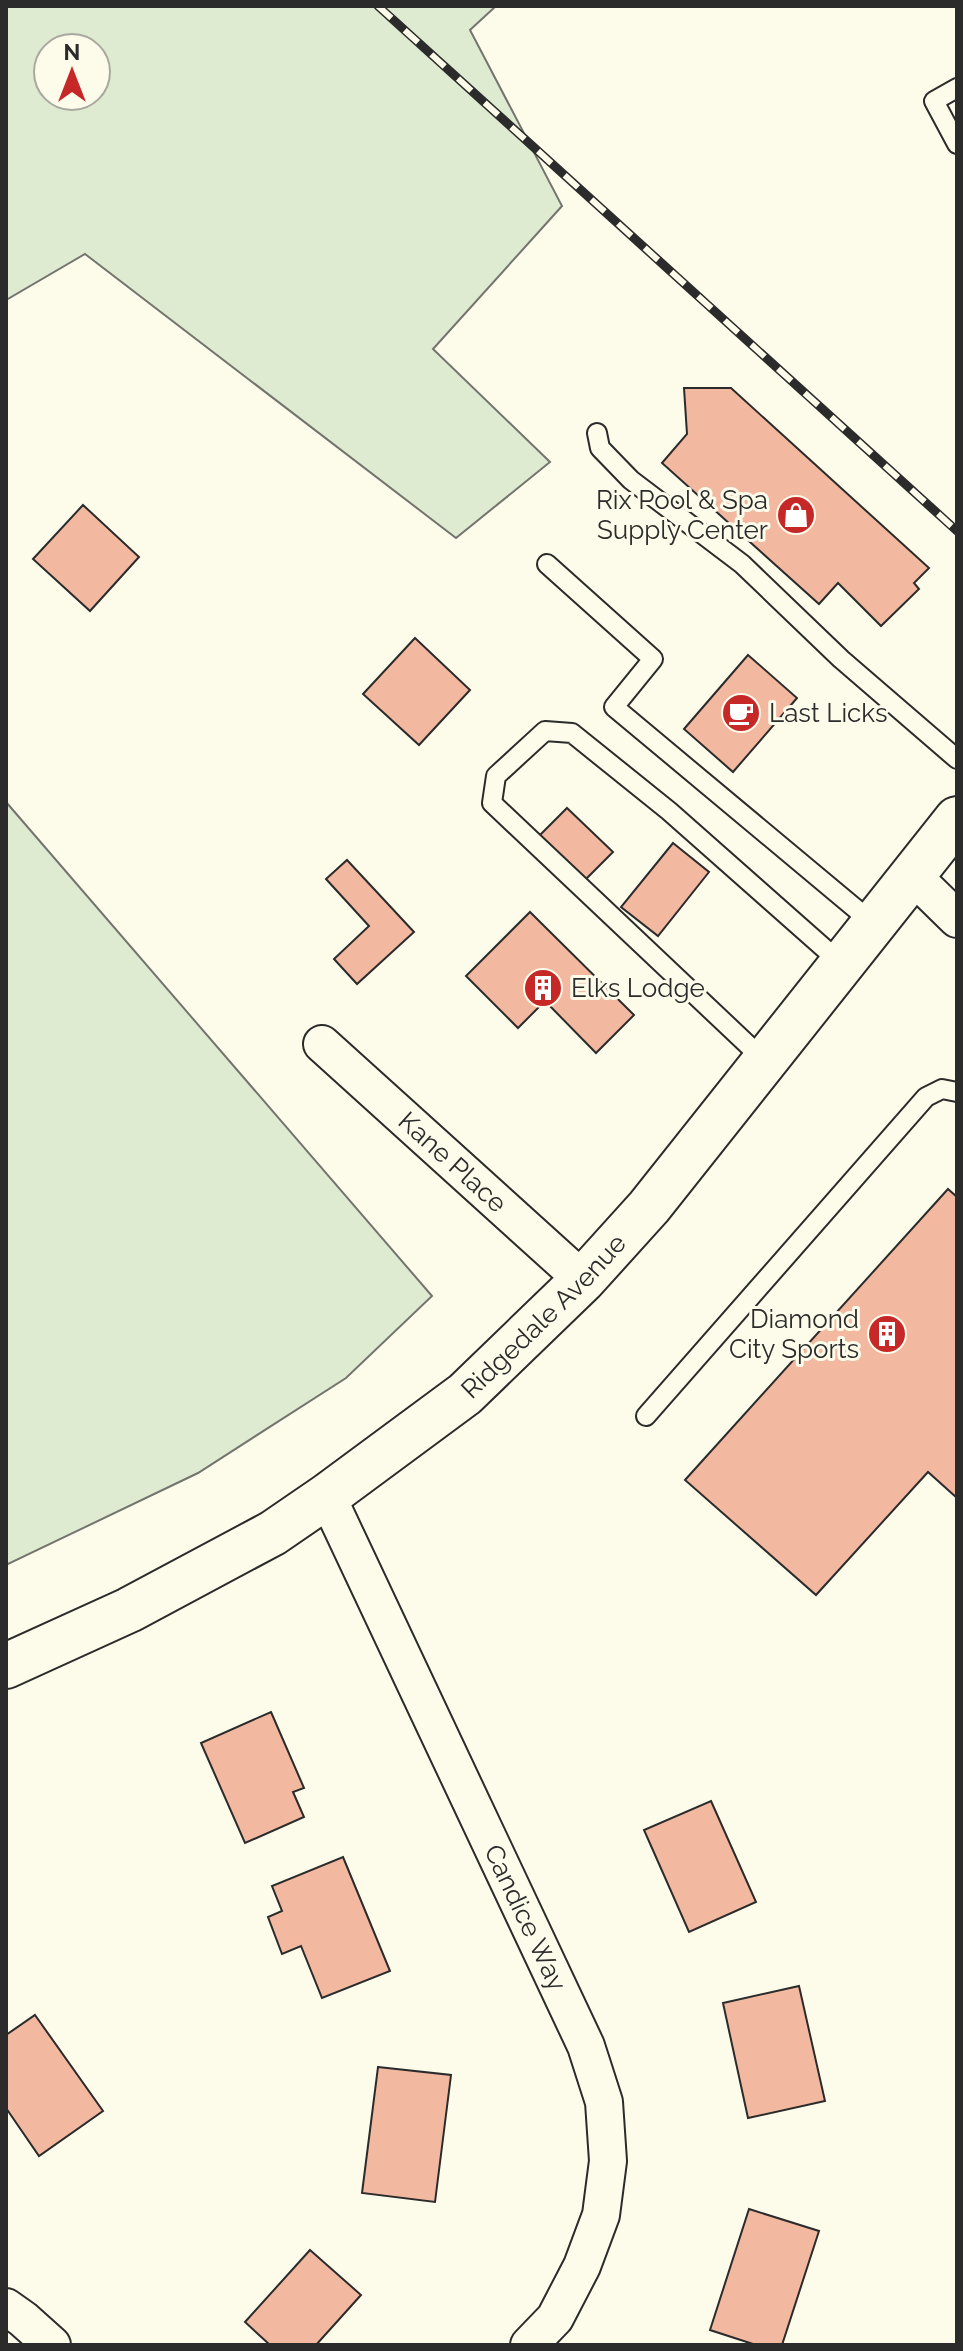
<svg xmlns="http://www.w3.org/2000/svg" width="963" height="2351" viewBox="0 0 963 2351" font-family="Raleway,sans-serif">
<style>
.green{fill:#deebd1;stroke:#74746e;stroke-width:2;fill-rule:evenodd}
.building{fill:#f2b8a0;stroke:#2b2b2b;stroke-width:2}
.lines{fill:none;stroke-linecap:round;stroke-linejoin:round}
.lane-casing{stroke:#2b2b2b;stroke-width:22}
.street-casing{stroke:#2b2b2b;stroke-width:40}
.secondary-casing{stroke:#2b2b2b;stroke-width:48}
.lane{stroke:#fdfbea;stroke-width:18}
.street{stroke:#fdfbea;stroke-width:36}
.secondary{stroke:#fdfbea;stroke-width:44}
.rail-casing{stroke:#2b2b2b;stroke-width:9}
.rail{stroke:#fdfbea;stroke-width:6;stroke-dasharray:18;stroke-linecap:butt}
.labels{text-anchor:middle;stroke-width:6;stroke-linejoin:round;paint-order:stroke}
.poi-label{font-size:26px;fill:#2b2b2b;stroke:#fdfbea;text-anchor:end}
.street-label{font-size:26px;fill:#2b2b2b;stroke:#fdfbea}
</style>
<rect width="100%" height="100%" fill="#fdfbea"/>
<g class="green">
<path d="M6 6H496L470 30 562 206 433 349 550 462 456 538 85 254 6 300ZM48 48H96V96H48Z"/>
<path d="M6 802 432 1296 346 1378 198 1473 6 1565Z"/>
</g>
<g class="building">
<path d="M684 388H731L929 568 914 583 919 589 881 626 838 583 819 604 662 463 687 434Z"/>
<path d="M83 505 139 557 90 611 33 559Z"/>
<path d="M415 638 470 690 419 745 363 694Z"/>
<path d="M748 655 797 698 733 772 684 729Z"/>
<path d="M567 808 613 852 582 883 536 839Z"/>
<path d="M673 843 709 872 658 936 621 907Z"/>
<path d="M347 860 414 932 357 984 334 959 369 926 326 879Z"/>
<path d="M530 912 634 1015 596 1053 545 1001 518 1028 466 976Z"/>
<path d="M948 1189 957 1197V1498L928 1472 816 1595 685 1480Z"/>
<path d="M271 1712 304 1788 293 1792 304 1817 245 1843 201 1743Z"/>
<path d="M711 1801 756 1902 689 1932 644 1830Z"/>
<path d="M343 1857 390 1971 322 1998 301 1946 282 1954 268 1917 282 1911 272 1886Z"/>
<path d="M799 1986 825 2101 748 2118 723 2003Z"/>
<path d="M35 2015 103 2111 39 2156 6 2108V2035Z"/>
<path d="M378 2067 451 2075 435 2202 362 2193Z"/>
<path d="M749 2209 819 2231 782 2345H756L710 2330Z"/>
<path d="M310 2250 361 2295 316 2345H270L245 2322Z"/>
</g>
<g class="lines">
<g class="lane-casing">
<g id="lane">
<path d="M957 88 934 101 957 144"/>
<path d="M597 433 600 448 631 480 742 564 841 659 957 759"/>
<path d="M547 564 653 659 614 707 874 924"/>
<path d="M765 1061 492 803 496 776 545 731 572 733 669 811 842 964"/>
<path d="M646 1416 926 1097 942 1089 957 1092"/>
</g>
</g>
<g class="street-casing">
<g id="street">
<path d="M912 875 957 919"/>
<path id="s1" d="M322 1044 583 1280"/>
<path id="s2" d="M327 1496 586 2046 604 2102 608 2161 601 2215 582 2266 555 2318 529 2345"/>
<path d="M6 2307 23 2319 52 2345"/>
</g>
</g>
<g class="secondary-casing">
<g id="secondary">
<path id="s3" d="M6 1666 129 1610 273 1533 327 1496 465 1394 583 1280 649 1207 957 819"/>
</g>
</g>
<use href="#lane" class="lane"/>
<use href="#street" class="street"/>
<use href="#secondary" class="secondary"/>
<g class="rail-casing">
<path id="rail" d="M378 6 957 531"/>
</g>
<use href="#rail" class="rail"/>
</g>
<defs>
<g id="shop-disc" transform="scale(2)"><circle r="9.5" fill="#c62828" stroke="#fdfbea"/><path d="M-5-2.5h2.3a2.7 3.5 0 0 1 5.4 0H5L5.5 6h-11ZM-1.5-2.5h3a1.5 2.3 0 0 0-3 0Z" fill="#fff"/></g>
<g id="cafe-disc" transform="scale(2)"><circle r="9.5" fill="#c62828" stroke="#fdfbea"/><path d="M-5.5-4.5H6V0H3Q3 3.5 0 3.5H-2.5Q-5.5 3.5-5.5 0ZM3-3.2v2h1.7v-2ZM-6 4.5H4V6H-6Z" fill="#fff"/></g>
<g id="building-disc" transform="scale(2)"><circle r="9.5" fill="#c62828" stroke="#fdfbea"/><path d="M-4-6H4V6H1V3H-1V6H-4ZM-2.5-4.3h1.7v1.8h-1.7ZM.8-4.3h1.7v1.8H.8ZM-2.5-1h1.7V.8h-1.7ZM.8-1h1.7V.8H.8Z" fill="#fff"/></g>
</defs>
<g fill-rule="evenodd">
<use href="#shop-disc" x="796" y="515"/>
<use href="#cafe-disc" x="741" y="713"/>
<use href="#building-disc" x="543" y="988"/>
<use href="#building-disc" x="887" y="1334"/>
</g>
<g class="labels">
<g class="poi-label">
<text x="768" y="509">Rix Pool &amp; Spa<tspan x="768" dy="30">Supply Center</tspan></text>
<text x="769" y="722" text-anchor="start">Last Licks</text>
<text x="571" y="997" text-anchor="start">Elks Lodge</text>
<text x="859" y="1328">Diamond<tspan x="859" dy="30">City Sports</tspan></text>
</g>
<g class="street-label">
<text dy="9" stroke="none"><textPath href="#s1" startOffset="176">Kane Place</textPath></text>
<text dy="9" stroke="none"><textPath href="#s3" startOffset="646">Ridgedale Avenue</textPath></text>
<text dy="9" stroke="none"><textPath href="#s2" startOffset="466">Candice Way</textPath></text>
</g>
</g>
<rect width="963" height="2351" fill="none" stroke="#2b2b2b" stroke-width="16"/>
<g transform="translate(72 72)"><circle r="38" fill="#fdfbea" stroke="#a9a89e" stroke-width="2"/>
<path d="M0-6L14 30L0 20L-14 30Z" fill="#c62828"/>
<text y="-12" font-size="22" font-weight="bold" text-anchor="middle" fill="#2b2b2b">N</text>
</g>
</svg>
